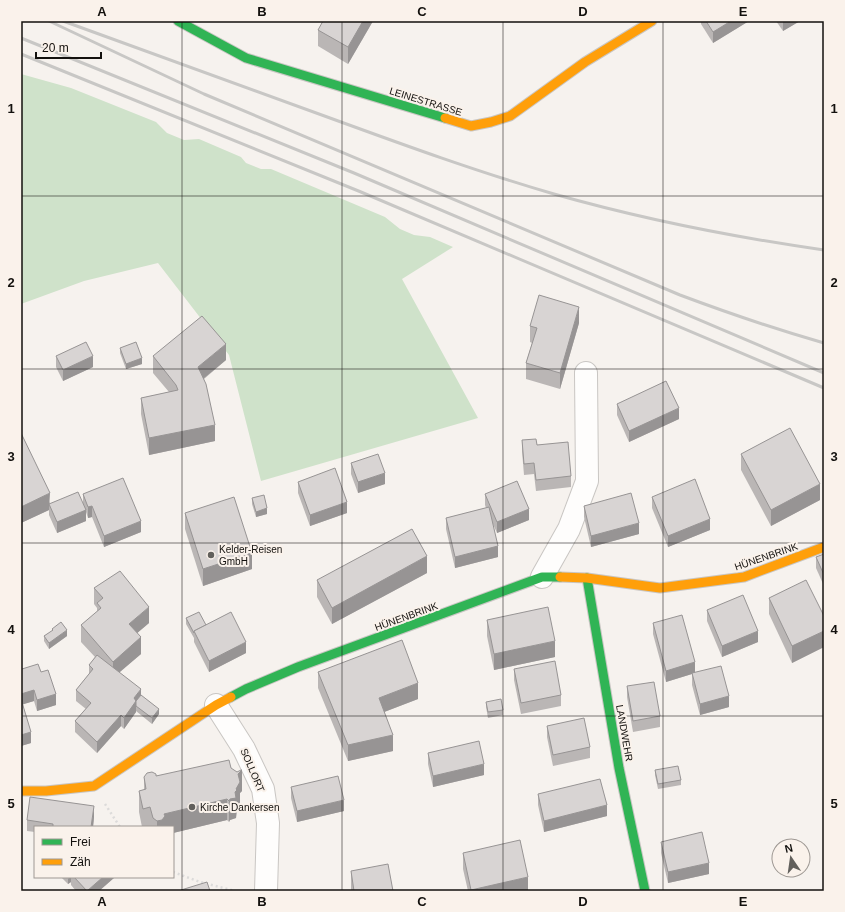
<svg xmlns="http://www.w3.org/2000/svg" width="845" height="912" viewBox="0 0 845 912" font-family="Arial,sans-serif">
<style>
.green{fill:#cfe2ca}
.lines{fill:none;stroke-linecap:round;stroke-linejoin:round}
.street-casing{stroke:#c9c6c3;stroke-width:24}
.fast-casing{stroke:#c9c6c3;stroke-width:11}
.slow-casing{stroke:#c9c6c3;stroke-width:11}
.path{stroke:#dcdbda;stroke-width:2.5;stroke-dasharray:2 3;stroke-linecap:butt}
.street{stroke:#fefdfc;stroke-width:22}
.fast{stroke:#30b455;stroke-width:9}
.slow{stroke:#ff9f0a;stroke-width:9}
.rail{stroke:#c8c7c5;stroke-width:3}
.wall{fill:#bab6b5}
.shaded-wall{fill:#979494}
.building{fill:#d8d4d3;stroke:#979494}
.grid{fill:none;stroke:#13110e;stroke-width:1;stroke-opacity:0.55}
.poi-dot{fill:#62605c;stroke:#faf2eb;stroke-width:1.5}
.labels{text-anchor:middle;stroke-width:4;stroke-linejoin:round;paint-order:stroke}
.street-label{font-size:10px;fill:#13110e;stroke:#faf2eb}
.poi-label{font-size:10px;fill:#13110e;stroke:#faf2eb;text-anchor:start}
.neatline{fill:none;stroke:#13110e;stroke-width:1.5}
.grid-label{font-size:13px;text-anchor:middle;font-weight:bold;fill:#13110e}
</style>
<rect width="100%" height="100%" fill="#f6f2ee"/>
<path class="green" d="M21 74 71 88 156 122 167 133 184 140 199 139 241 157 246 163 261 169H271L385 217 400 229 414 235 430 237 453 247 402 279 478 418 261 481 229 355 158 263 84 281 21 304Z"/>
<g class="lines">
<g class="street-casing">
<g id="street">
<path d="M542 577 569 529 587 481 586 373"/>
<path d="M216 705 244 749 263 789 268 823 266 891"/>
</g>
</g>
<g class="fast-casing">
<g id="fast">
<path d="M178 21 246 58 445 118"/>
<path d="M587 578 619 768 645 891"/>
<path d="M231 697 246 689 298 667 542 577H560"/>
</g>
</g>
<g class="slow-casing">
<g id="slow">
<path d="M445 118 471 126 491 122 510 116 585 62 652 21"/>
<path d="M560 577 587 578 660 588 744 577 824 547"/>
<path d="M21 791H46L94 786 216 705 231 697"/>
</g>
</g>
<g class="path">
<path d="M105 804 120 827"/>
<path d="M173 872 200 882 235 891"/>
</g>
<use href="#street" class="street"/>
<use href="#fast" class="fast"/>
<use href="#slow" class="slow"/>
<g class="rail">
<path d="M49 21 204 94 680 295C728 313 775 329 824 343"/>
<path d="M63 21C152 54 241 86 330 118 404 145 478 172 554 194 642 219 733 237 824 250"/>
<path d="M21 38 354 173 824 373"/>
<path d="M21 54 361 192 824 388"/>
</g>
</g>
<g class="wall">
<path d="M373 21 348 64 318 46V30Z"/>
<path d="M701 21H749L713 43 701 24Z"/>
<path d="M776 21H800L783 31Z"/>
<path d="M579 323 560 389 526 379V363L532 343 530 342V326Z"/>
<path d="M120 348 142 364 126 369 120 353Z"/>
<path d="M56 356 93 367 63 381 56 367Z"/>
<path d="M153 356 226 360 204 379 215 441 149 455 141 414V398L169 392 153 373Z"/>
<path d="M617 404 679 419 629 442 617 415Z"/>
<path d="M21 433 50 504 83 503V494L141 532 104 547 92 517 88 518 86 512V521L57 533 49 515V510L21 523Z"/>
<path d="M522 440 571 476V487L536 491 534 474 524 475 522 451Z"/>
<path d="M741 454 820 500 771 526 741 470Z"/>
<path d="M351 463 385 484 358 493 351 474Z"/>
<path d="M298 482 347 513 310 526 298 493Z"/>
<path d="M485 494 529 520 497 533 493 524 498 557 455 568 446 529V518L486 508 485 505Z"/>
<path d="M652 497 710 530 668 547 652 508Z"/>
<path d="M252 498 267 514 256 517 252 504Z"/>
<path d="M584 506 639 534 591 547 584 517Z"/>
<path d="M185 513 252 569 203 586 185 529Z"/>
<path d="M824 554V586L816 568V557Z"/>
<path d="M427 573 332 624 317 597V580Z"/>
<path d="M94 588 149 623 137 633 141 654 119 672 159 714 152 724 136 711V712L124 729 121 726 97 753 75 732V721L86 709 76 701V690L89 674V665L95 657 81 642V625L97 612V608L94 604Z"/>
<path d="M769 598 824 616V647L792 663 769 614Z"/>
<path d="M707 610 758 642 722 657 707 621Z"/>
<path d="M186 618 206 625 246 653 209 672 194 642V638L186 624Z"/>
<path d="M487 620 555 657 494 670 487 636Z"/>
<path d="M653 623 695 673 729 707 700 715 692 685V674L666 682 653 634Z"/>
<path d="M52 629 67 636 49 649 44 641V636L52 631Z"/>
<path d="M21 666 22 669 41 672 56 705 37 711 34 701 23 704 31 743 21 746Z"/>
<path d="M514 669 561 695V706L521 714 514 680Z"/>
<path d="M318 672 418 699 384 712 393 751 348 761 318 688Z"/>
<path d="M627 686 660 716V727L633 732 627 697Z"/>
<path d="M486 702 503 710V715L488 718 486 707Z"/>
<path d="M547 726 590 747V758L553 766 547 737Z"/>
<path d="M428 753 484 775 433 787 428 764Z"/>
<path d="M231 768 242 791 240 793V802L237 808 236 818 230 820 229 822 227 820 173 833V827H142L139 812V791L144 790V777Z"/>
<path d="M655 770 681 780V785L658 789 655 775Z"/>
<path d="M291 787 344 811 297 822 291 798Z"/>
<path d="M538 794 607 816 544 832 538 805Z"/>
<path d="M94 817 93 827H35V832L27 831V820Z"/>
<path d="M661 842 709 874 668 883 661 853Z"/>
<path d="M463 853 528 891H468L463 869Z"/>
<path d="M351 871 393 891H351Z"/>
<path d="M61 877H115L99 891H76L71 885V882L68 884Z"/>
</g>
<g class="shaded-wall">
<path d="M363 21H373L348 64V47Z"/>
<path d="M731 21H749L713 43V32Z"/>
<path d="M783 21H800L783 31Z"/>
<path d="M579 307V323L560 389V373Z"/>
<path d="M226 344V360L198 383V367Z"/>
<path d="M93 356V367L63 381V370Z"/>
<path d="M142 358V364L126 369V364Z"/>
<path d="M679 408V419L629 442V431Z"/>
<path d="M215 425V441L149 455V438Z"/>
<path d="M385 473V484L358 493V482Z"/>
<path d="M820 484V500L771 526V510Z"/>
<path d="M50 493 49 510 21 523V507Z"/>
<path d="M347 502V513L310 526V515Z"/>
<path d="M92 506V517L88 518V507Z"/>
<path d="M267 508V514L256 517V512Z"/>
<path d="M529 509V520L497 533V522Z"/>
<path d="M86 510V521L57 533V522Z"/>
<path d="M710 519V530L668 547V536Z"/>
<path d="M141 521V532L104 547V536Z"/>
<path d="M639 523V534L591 547V536Z"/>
<path d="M498 546V557L455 568V557Z"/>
<path d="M252 553V569L203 586V569Z"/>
<path d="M427 556V573L332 624V608Z"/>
<path d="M149 607V623L129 640V624Z"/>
<path d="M67 630V636L49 649V643Z"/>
<path d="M758 631V642L722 657V646Z"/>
<path d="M824 631V647L792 663V646Z"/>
<path d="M141 637V654L113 678V662Z"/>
<path d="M555 641V657L494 670V654Z"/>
<path d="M246 642V653L209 672V661Z"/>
<path d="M695 662V673L666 682V671Z"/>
<path d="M418 683V699L379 714V698Z"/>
<path d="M141 689V700L136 706V712L124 729V718L134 698Z"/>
<path d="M34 690V701L21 705V694Z"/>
<path d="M56 694V705L37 711V700Z"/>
<path d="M729 696V707L700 715V704Z"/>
<path d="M159 709V714L152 724V718Z"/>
<path d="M121 715V726L97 753V742Z"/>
<path d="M31 732V743L21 746V735Z"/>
<path d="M393 735V751L348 761V745Z"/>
<path d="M484 764V775L433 787V776Z"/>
<path d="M242 770V791L240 793V802L237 808 236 818 230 820 229 822V801L235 792 238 774Z"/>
<path d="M227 799V820L173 833V827H157V821L164 814Z"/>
<path d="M344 800V811L297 822V811Z"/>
<path d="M607 805V816L544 832V821Z"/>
<path d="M94 806V817L93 827H91Z"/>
<path d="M709 863V874L668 883V872Z"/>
<path d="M70 877H71V882L68 884V879Z"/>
<path d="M103 877H115L99 891H87Z"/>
<path d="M528 877V891H471V890Z"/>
</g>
<g class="building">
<path d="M323 21H363L348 47 318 30Z"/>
<path d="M706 21H731L713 32Z"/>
<path d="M539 295 579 307 560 373 526 363 537 328 530 326Z"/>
<path d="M202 316 226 344 198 367 206 384 215 425 149 438 141 398 178 390 176 385 153 356Z"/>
<path d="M86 342 93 356 63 370 56 356Z"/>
<path d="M136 342 142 358 126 364 120 348Z"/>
<path d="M666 381 679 408 629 431 617 404Z"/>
<path d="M790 428 820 484 771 510 741 454Z"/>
<path d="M21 433 50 493 21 507Z"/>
<path d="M536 439 537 445 568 442 571 476 536 480 534 463 524 464 522 440Z"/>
<path d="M378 454 385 473 358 482 351 463Z"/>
<path d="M335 468 347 502 310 515 298 482Z"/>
<path d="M123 478 141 521 104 536 92 506 88 507 83 494Z"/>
<path d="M695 479 710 519 668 536 652 497Z"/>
<path d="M517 481 529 509 497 522 485 494Z"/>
<path d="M78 492 86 510 57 522 49 504Z"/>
<path d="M631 493 639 523 591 536 584 506Z"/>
<path d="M264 495 267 508 256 512 252 498Z"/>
<path d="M234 497 252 553 203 569 185 513Z"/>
<path d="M489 507 498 546 455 557 446 518Z"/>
<path d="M412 529 427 556 332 608 317 580Z"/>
<path d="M824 554V575L816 557Z"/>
<path d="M120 571 149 607 129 624 141 637 113 662 81 625 101 608 97 603 103 598 94 588Z"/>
<path d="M806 580 824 616V631L792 646 769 598Z"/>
<path d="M743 595 758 631 722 646 707 610Z"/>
<path d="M548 607 555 641 494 654 487 620Z"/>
<path d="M199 612 206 625 194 631V633L186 618Z"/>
<path d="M231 612 246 642 209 661 194 631Z"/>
<path d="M682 615 695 662 666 671 653 623Z"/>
<path d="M61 622 67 630 49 643 44 636 53 630 52 629Z"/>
<path d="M402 640 418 683 379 698 393 735 348 745 318 672Z"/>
<path d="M97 655 141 689 134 698 136 701 124 718 121 715 97 742 75 721 91 703 76 690 93 669 89 665Z"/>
<path d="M555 661 561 695 521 703 514 669Z"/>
<path d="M38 664 41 672 48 670 56 694 37 700 34 690 21 694V666L22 669Z"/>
<path d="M721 666 729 696 700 704 692 673Z"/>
<path d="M654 682 660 716 633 721 627 686Z"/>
<path d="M141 695 159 709 152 718 136 706V701Z"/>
<path d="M21 699 31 732 21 735Z"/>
<path d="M501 699 503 710 488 712 486 702Z"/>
<path d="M584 718 590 747 553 755 547 726Z"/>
<path d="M479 741 484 764 433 776 428 753Z"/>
<path d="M229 760 231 768 237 772 241 770H242L238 774 240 782 236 789 237 790 235 792 236 798 230 799 229 801 227 799 164 814 165 816 162 820 157 821 153 818 150 807 143 809 139 791 146 789 144 777 147 773 152 772 156 774V776Z"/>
<path d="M678 766 681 780 658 784 655 770Z"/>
<path d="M338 776 344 800 297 811 291 787Z"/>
<path d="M600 779 607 805 544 821 538 794Z"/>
<path d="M30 797 94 806 91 827H53V824L27 820Z"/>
<path d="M702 832 709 863 668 872 661 842Z"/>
<path d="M520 840 528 877 471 890 463 853Z"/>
<path d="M388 864 393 891H354L351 871Z"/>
<path d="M74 877H103L87 891Z"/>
<path d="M207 882 210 891H182L181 890Z"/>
</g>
<path class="grid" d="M182 21V891M342 21V891M503 21V891M663 21V891M21 196H824M21 369H824M21 543H824M21 716H824"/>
<g class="poi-dot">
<circle cx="211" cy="555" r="4"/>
<circle cx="192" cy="807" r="4"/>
</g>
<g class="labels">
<g class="street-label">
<text transform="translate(426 101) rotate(17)" y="4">LEINESTRASSE</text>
<text transform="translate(766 556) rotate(-19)" y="4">HÜNENBRINK</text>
<text transform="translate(406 616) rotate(-20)" y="4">HÜNENBRINK</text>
<text transform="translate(625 733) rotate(80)" y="4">LANDWEHR</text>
<text transform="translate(253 770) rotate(67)" y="4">SOLLORT</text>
</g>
<g class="poi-label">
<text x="219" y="553">Kelder-Reisen<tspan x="219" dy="12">GmbH</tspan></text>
<text x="200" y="811">Kirche Dankersen</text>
</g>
</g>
<rect width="845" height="912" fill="none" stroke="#faf2eb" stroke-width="44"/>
<rect x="34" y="826" width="140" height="52" fill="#faf2eb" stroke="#9e9893"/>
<rect x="42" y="839" width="20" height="6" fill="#30b455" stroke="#9e9893"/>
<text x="70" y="846" font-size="12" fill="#13110e">Frei</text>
<rect x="42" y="859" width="20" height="6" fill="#ff9f0a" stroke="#9e9893"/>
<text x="70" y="866" font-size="12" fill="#13110e">Zäh</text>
<g transform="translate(791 858) rotate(347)"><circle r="19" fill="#faf2eb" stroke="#9e9893"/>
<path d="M0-3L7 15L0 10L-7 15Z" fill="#62605c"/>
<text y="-6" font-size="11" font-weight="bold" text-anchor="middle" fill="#13110e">N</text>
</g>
<path d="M36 52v6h65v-6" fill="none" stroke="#13110e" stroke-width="2"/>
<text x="42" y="52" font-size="12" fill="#13110e" stroke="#faf2eb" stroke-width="3" paint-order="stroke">20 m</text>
<rect x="22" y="22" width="801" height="868" class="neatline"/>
<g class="grid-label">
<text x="102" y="16">A</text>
<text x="262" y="16">B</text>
<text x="422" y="16">C</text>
<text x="583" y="16">D</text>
<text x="743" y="16">E</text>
<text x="11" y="113">1</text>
<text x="834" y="113">1</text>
<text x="11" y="287">2</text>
<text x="834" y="287">2</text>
<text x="11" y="461">3</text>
<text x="834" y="461">3</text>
<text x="11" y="634">4</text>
<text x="834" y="634">4</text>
<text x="11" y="808">5</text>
<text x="834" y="808">5</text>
<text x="102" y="906">A</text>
<text x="262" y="906">B</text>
<text x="422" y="906">C</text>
<text x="583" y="906">D</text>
<text x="743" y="906">E</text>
</g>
</svg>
